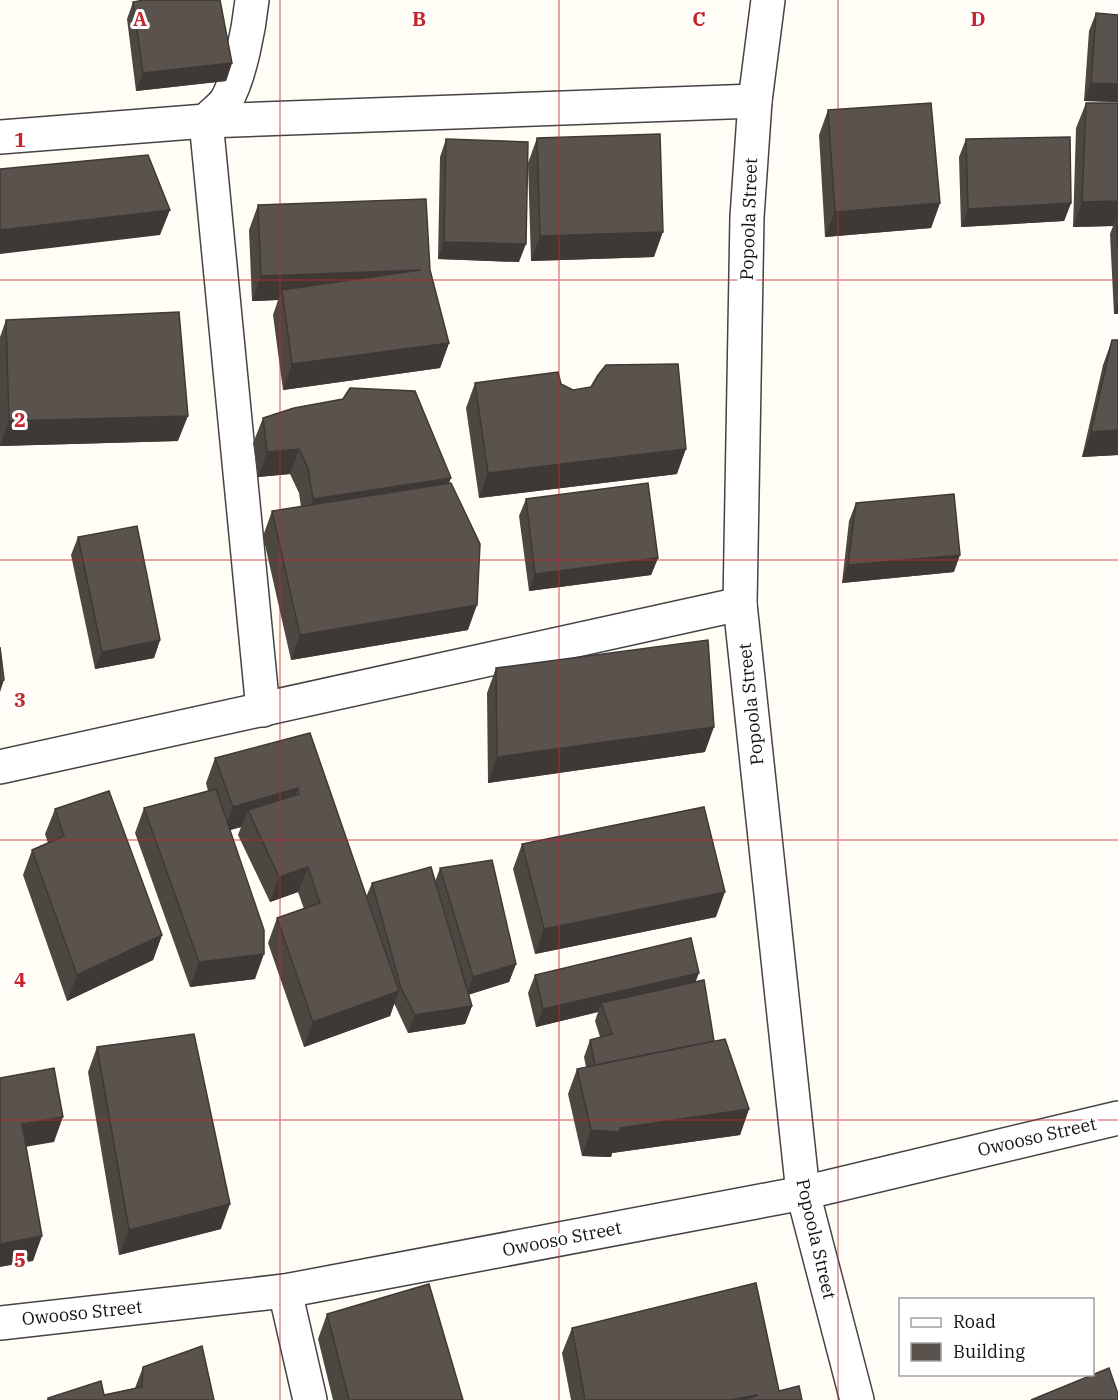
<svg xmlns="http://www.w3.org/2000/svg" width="1118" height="1400" viewBox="0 0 1118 1400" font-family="'IBM Plex Serif',serif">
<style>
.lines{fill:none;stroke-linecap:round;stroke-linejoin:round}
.minor-casing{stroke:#444;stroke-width:36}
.minor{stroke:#fff;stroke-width:33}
.wall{fill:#4d4742}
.shaded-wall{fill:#3f3936}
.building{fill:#5a524d;stroke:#3f3936;stroke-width:1.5}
.grid{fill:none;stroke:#c4262e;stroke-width:1.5;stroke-opacity:0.55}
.labels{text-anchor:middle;stroke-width:6;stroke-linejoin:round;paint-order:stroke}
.street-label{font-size:18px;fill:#111;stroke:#fff}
.grid-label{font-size:20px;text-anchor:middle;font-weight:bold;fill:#c4262e;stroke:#fff;stroke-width:6;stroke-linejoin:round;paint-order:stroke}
</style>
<rect width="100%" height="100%" fill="#fffdf5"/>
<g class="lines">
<g class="minor-casing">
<g id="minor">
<path d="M252 0C249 28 240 77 226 101 221 108 212 114 206 121L263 710"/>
<path d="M768 0 755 101 747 217 740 604 803 1193 857 1400"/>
<path d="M0 137 206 121 755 101"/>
<path d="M0 767 740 604"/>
<path d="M285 1291 310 1400"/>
<path d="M0 1323 285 1291 803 1193 1118 1118"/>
</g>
</g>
<use href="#minor" class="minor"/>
</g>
<g class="wall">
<path d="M133 2 232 63 226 81 136 91 127 19Z"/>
<path d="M1096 13 1118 15V102L1084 101 1089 31Z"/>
<path d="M1086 103H1118V314H1114L1110 234 1113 226 1073 227 1076 128Z"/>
<path d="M828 110 940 203 931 228 825 237 819 135Z"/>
<path d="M537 138 654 257 531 261 528 163Z"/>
<path d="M446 139 519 262 438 259 440 157Z"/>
<path d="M966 139 1071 203 1064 221 961 227 959 157Z"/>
<path d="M258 205 430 270 449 343 440 368 283 390 273 315 278 300 252 301 249 230Z"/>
<path d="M6 320 178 441 0 446V337Z"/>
<path d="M1112 340H1118V455L1082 457 1103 365Z"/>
<path d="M475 383 561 384 677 474 479 498 466 408Z"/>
<path d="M263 418 449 483 468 630 291 660 263 536 272 511 301 507 299 493 290 474 258 477 253 443Z"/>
<path d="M526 499 658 558 651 575 529 591 519 516Z"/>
<path d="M856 503 954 572 842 583 849 521Z"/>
<path d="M78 537 160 640 154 658 95 669 71 555Z"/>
<path d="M496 668 705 752 488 783 487 693Z"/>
<path d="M310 733 366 897 372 883 435 882 440 868 516 964 509 982 468 995 472 1006 465 1024 408 1033 394 1003 390 1016 304 1047 268 943 277 918 304 909 298 892 270 902 238 835 241 827 230 830 255 979 190 987 135 833 144 808 208 791 206 783 215 758Z"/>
<path d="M55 809 162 935 153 960 67 1001 23 875 32 850 48 843 45 834Z"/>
<path d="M522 844 716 917 535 954 513 869Z"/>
<path d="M535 975 696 982 714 1041 749 1109 740 1135 612 1153 611 1157 582 1156 568 1094 577 1069 586 1067 584 1057 590 1040 600 1037 595 1021 598 1012 536 1027 528 993Z"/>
<path d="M97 1047 221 1229 119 1255 88 1072Z"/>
<path d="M327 1314 463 1400H333L318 1339Z"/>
<path d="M572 1328 779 1391 802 1400H571L562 1353Z"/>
<path d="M143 1367 214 1400H47L48 1398 104 1395 135 1388Z"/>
</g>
<g class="shaded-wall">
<path d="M232 63 226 81 136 91 143 73Z"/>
<path d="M1091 83 1118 84V102L1084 101Z"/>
<path d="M1118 201V226L1116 217 1113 226 1073 227 1082 202Z"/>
<path d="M940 203 931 228 825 237 835 212Z"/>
<path d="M1071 203 1064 221 961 227 968 209Z"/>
<path d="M170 210 160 235 0 254V230Z"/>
<path d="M663 232 654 257 531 261 540 236Z"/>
<path d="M444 242 526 244 519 262 438 259Z"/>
<path d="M421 270 282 290 278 300 252 301 261 276Z"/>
<path d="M1118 303V314H1114Z"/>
<path d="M449 343 440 368 283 390 292 364Z"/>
<path d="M188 416 178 441 0 446 9 421Z"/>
<path d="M1118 430V455L1082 457 1091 432Z"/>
<path d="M299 449 290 474 258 477 267 452Z"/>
<path d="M686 449 677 474 479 498 488 473Z"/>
<path d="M451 478 442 503 304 524 313 499Z"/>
<path d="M960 555 954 572 842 583 848 565Z"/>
<path d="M658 558 651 575 529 591 535 574Z"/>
<path d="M477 605 468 630 291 660 300 635Z"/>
<path d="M160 640 154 658 95 669 102 652Z"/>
<path d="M4 680 0 692V681Z"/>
<path d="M714 727 705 752 488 783 497 757Z"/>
<path d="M298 788 289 813 248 810 241 827 223 832 233 807Z"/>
<path d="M308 867 298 892 270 902 279 877Z"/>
<path d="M725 892 716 917 535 954 544 929Z"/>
<path d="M162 935 153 960 67 1001 77 975Z"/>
<path d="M264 954 255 979 190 987 199 962Z"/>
<path d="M516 964 509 982 467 995 473 977Z"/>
<path d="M699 973 692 991 601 1003 598 1012 536 1027 543 1009Z"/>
<path d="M399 991 390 1016 304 1047 313 1022Z"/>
<path d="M472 1006 465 1024 408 1033 415 1015Z"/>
<path d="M749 1109 740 1135 612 1153 611 1157 582 1156 591 1130 620 1128Z"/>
<path d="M63 1117 54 1142 13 1149 22 1124Z"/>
<path d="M230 1204 221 1229 119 1255 129 1230Z"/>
<path d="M42 1236 33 1261 0 1267V1244Z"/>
<path d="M757 1395 755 1400H731Z"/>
</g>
<g class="building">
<path d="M144 0H220L232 63 143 73 133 2Z"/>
<path d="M1096 13 1118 15V84L1091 83Z"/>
<path d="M931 103 940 203 835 212 828 110Z"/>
<path d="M1086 103H1118V201L1082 202Z"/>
<path d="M660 134 663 232 540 236 537 138Z"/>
<path d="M1070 137 1071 203 968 209 966 139Z"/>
<path d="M446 139 528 142 526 244 444 242Z"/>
<path d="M148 155 170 210 0 230V169Z"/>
<path d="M426 199 430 270 449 343 292 364 282 290 421 270 261 276 258 205Z"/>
<path d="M1118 216V248L1116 217Z"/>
<path d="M179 312 188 416 9 421 6 320Z"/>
<path d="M1112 340H1118V430L1091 432Z"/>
<path d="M678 364 686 449 488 473 475 383 558 372 561 384 573 390 591 387 598 375 606 365Z"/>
<path d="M350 388 415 391 451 478 313 499 308 468 299 449 267 452 263 418 294 408 343 399Z"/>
<path d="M451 483 480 544 477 605 300 635 272 511Z"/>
<path d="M648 483 658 558 535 574 526 499Z"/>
<path d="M954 494 960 555 848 565 856 503Z"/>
<path d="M137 526 160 640 102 652 78 537Z"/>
<path d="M708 640 714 727 497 757 496 668Z"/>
<path d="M0 647 4 680 0 681Z"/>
<path d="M310 733 399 991 313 1022 277 918 320 903 308 867 279 877 248 810 299 794 298 788 233 807 215 758Z"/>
<path d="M216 789 264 930V954L199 962 144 808Z"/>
<path d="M109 791 162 935 77 975 32 850 64 836 55 809Z"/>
<path d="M704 807 725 892 544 929 522 844Z"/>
<path d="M492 860 516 964 473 977 440 868Z"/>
<path d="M431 867 472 1006 415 1015 401 988 372 883Z"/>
<path d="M691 938 699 973 543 1009 535 975Z"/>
<path d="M704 980 714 1041 595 1065 590 1040 612 1034 601 1003Z"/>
<path d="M194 1034 230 1204 129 1230 97 1047Z"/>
<path d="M725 1039 749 1109 620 1128V1132L591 1130 577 1069Z"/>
<path d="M54 1068 63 1117 22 1124 42 1236 0 1244V1078Z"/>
<path d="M756 1283 779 1391 799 1386 802 1400H741L757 1396V1395L731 1400H585L572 1328Z"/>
<path d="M429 1284 463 1400H349L327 1314Z"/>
<path d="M202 1346 214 1400H48V1398L101 1381 104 1395 142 1387 143 1367Z"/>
<path d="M1109 1368 1118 1394V1400H1031Z"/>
</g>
<path class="grid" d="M280 0V1400M559 0V1400M838 0V1400M0 280H1118M0 560H1118M0 840H1118M0 1120H1118"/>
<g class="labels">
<g class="street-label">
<text transform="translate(749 219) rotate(-88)" y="6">Popoola Street</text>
<text transform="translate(751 704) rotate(-96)" y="6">Popoola Street</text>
<text transform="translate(1037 1137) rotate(-13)" y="6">Owooso Street</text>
<text transform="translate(562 1239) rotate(-11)" y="6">Owooso Street</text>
<text transform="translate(816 1239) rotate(77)" y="6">Popoola Street</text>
<text transform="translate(82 1313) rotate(-6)" y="6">Owooso Street</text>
</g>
</g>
<g class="grid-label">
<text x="140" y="26">A</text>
<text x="419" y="26">B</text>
<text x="699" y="26">C</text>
<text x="978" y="26">D</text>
<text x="20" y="147">1</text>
<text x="20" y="427">2</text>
<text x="20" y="707">3</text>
<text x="20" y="987">4</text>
<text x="20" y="1267">5</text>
</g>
<rect x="899" y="1298" width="195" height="78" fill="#ffffff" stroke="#a0a0a0" stroke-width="1.5"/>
<rect x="911" y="1318" width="30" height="9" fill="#ffffff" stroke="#a0a0a0" stroke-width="1.5"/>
<text x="953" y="1328" font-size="18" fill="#111111">Road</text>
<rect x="911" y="1343" width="30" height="18" fill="#5a524d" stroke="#a0a0a0" stroke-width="1.5"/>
<text x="953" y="1358" font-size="18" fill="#111111">Building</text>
</svg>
